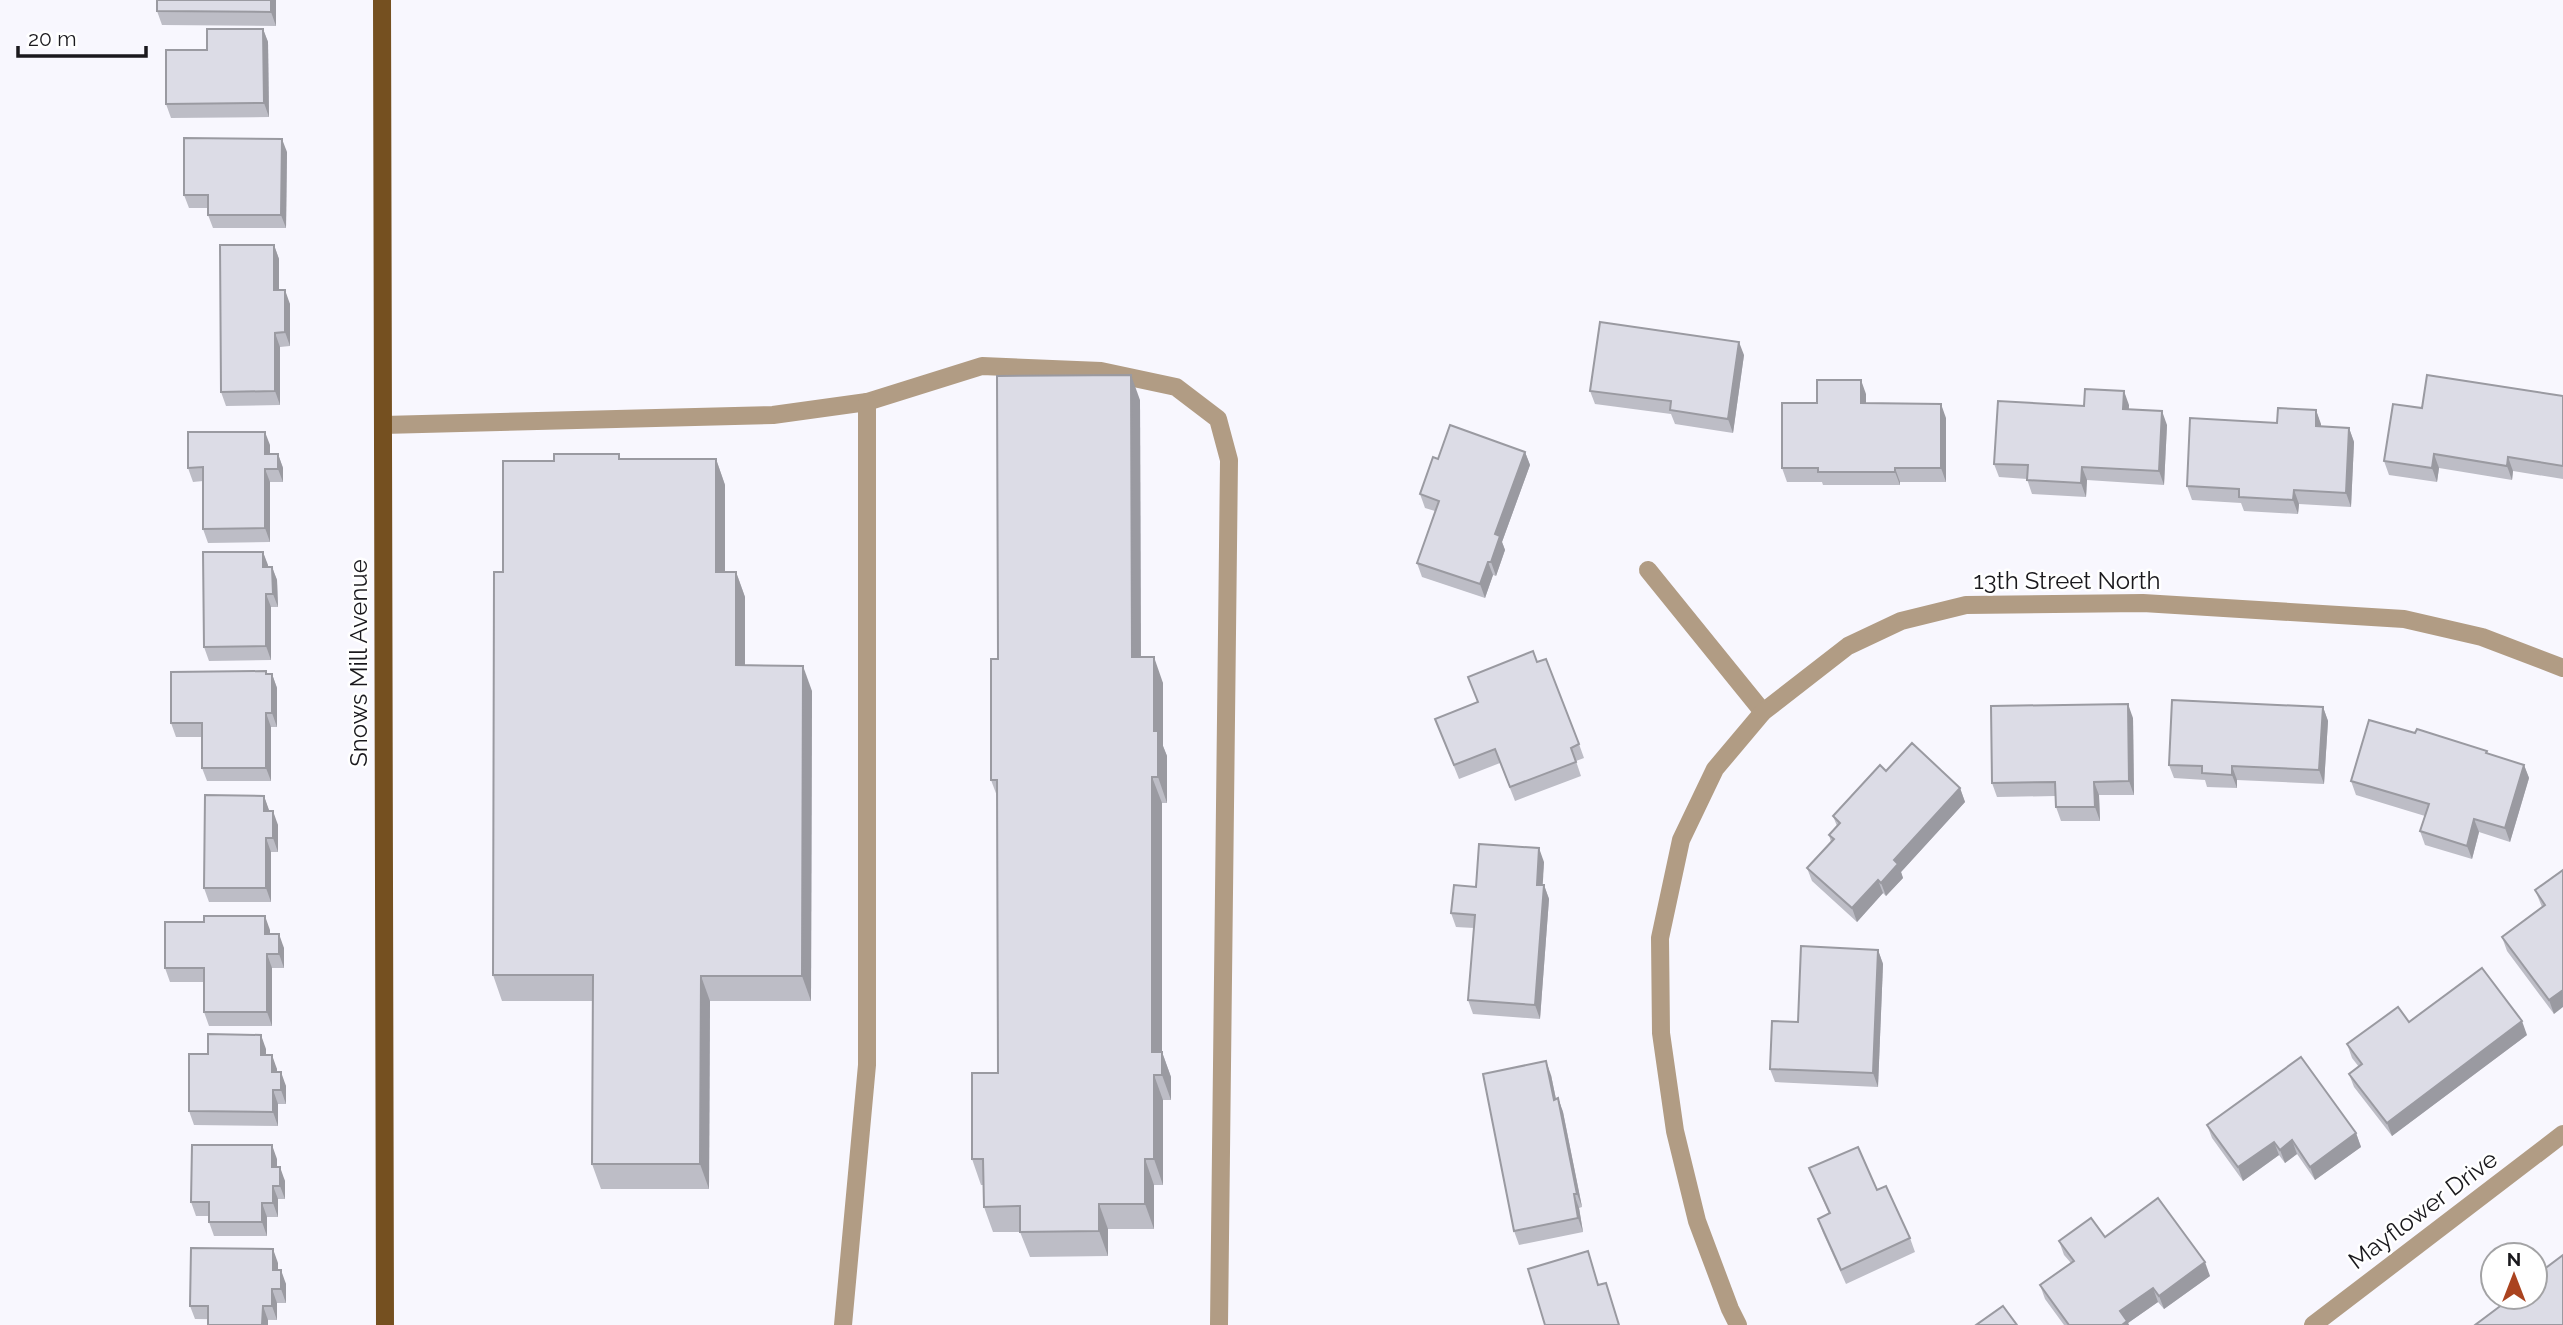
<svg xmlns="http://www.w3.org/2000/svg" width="2563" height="1325" viewBox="0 0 2563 1325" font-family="Raleway,sans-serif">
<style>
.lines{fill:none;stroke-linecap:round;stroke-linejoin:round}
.minor{stroke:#b19c84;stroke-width:18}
.major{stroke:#755020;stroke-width:18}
.wall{fill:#bdbdc6}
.shaded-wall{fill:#9a9aa1}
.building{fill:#dcdce6;stroke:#9a9aa1;stroke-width:2}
.labels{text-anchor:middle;stroke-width:5;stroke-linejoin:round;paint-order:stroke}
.street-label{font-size:24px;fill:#1a191d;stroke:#fff}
</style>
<rect width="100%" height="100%" fill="#f8f7fe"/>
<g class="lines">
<g class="minor">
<path d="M383 425 773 415 867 402 982 366 1101 371 1176 387 1218 419 1229 460 1219 1325"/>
<path d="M1648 570 1763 712"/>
<path d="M843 1325 867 1065V402"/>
<path d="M1738 1325 1730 1309 1697 1221 1675 1131 1661 1033 1660 938 1681 840 1715 769 1763 712 1848 646 1901 621 1966 605 2143 603 2404 619 2482 637 2563 668"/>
<path d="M2313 1325 2563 1134"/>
</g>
<path class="major" d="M382 0 385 1325"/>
</g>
<g class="wall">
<path d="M276 0V26L162 25 157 11Z"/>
<path d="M263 29 268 42 269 117 171 118 166 104 207 50Z"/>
<path d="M287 152 286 228H213L208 215V208H189L184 195Z"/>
<path d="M274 245 279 259V290L290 304V346L280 347V405L226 406 221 392Z"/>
<path d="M1744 355 1733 433 1675 424 1671 414 1595 404 1590 391Z"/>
<path d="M1866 394V403L1946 418V482H1900V485H1823L1822 482H1787L1782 468 1817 403Z"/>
<path d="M2563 396V479L2513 471 2512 480 2439 468 2437 482 2389 475 2384 461 2422 408Z"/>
<path d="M1140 400 1141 657 1163 683V746L1167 756V803H1162V1052L1171 1077V1100H1163V1185H1154V1229H1108V1256L1030 1257 1020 1232H993L984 1207 983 1185H981L972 1159 998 1073 997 796 991 780 998 659Z"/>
<path d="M2129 405V409L2167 425 2164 485 2087 480 2086 497 2032 494 2027 479 1999 477 1994 464 2084 406Z"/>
<path d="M2316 410 2321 426 2349 428 2354 442 2351 507 2299 504 2298 514 2244 511 2241 503 2192 500 2187 486Z"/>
<path d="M270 445V454H278L283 468V482H270V542L208 543 203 529V481L193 482 188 468Z"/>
<path d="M1525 452 1530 465 1502 542 1505 550 1496 576 1493 575 1485 598 1422 577 1417 563 1435 511 1425 508 1420 494 1438 459Z"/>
<path d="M621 459H716L725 485V572H736L745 597V665L812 691 811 1001H710L709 1189H601L592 1164 593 1001H502L493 975 554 461Z"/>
<path d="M263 552 268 567H272L277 580 278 607H271V660L209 661 204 647Z"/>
<path d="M1537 662 1579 744 1584 758 1576 761 1581 776 1515 801 1500 763 1459 779 1435 719 1478 702Z"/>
<path d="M267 674H272L277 688V727H271V781H207L202 768V737H176L171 723Z"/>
<path d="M2323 707 2328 721 2324 784 2237 780V788L2207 787 2205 780 2174 778 2169 765Z"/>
<path d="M2133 718 2134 795H2099L2100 821H2061L2056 807 2055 796 1997 797 1992 783Z"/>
<path d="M2488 754 2524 765 2529 778 2510 842 2479 832 2472 859 2425 845 2420 831 2425 816 2356 795 2351 781Z"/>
<path d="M1886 771 1960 788 1965 802 1901 872 1903 878 1886 896 1883 893 1857 922 1812 881 1807 868 1831 842 1829 835 1837 826 1833 816Z"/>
<path d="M264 796 269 811 278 825V852H271V902H209L204 888Z"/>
<path d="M1544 862 1542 885H1544L1549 899 1540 1019 1473 1014 1468 1000 1474 928 1456 927 1451 913 1476 887Z"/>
<path d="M2563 870 2554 1014 2507 951 2502 937 2542 907 2535 890Z"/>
<path d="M270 930V934L284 948V968H272V1026H209L204 1012V982H170L165 968Z"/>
<path d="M1878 950 1883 964 1878 1087 1775 1082 1770 1069 1798 1022Z"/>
<path d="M2409 1022 2527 1035 2392 1136 2354 1087 2349 1074 2359 1067 2352 1058 2347 1044Z"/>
<path d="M266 1049V1055L277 1069V1072L286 1086V1104H278V1126L194 1125 189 1111 208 1054Z"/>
<path d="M1551 1075 1556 1099 1558 1098 1563 1112 1582 1207 1579 1208 1583 1232 1519 1245 1514 1231Z"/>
<path d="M2207 1125 2356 1133 2361 1147 2315 1180 2297 1154 2285 1163 2279 1155 2243 1181 2212 1138Z"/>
<path d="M277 1159V1167L285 1181V1199H278V1217H267V1236H214L209 1222V1216H196L191 1202Z"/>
<path d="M1809 1168 1877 1190 1910 1238 1915 1252 1846 1284 1823 1233 1818 1219 1829 1214Z"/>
<path d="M2105 1237 2210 1276 2164 1309 2158 1302 2128 1323 2129 1325H2064L2045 1299 2040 1285 2071 1263 2064 1255 2059 1241Z"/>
<path d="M278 1263V1270L286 1284V1303H277V1320L195 1319 190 1306Z"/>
</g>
<g class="shaded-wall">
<path d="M271 0H276V26L271 12Z"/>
<path d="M263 29 268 42 269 117 264 103Z"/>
<path d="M282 139 287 152 286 228 281 215Z"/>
<path d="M274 245 279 259V304L274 290Z"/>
<path d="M285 290 290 304V346L285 332Z"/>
<path d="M275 333 280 347V405L275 391Z"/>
<path d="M1739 342 1744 355 1733 433 1728 419Z"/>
<path d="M1131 375 1140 400 1141 683 1132 657Z"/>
<path d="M1861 380 1866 394V417L1861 403Z"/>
<path d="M2124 391 2129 405 2128 423 2123 409Z"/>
<path d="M1941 404 1946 418V482L1941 468Z"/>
<path d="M2316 410 2321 424V440L2316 426Z"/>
<path d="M2162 411 2167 425 2164 485 2159 471Z"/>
<path d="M2349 428 2354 442 2351 507 2346 493Z"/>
<path d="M265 432 270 445V468L265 454Z"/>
<path d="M1525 452 1530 465 1502 542 1505 550 1496 576 1491 562 1495 534Z"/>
<path d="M278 454 283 468V482L278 469Z"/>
<path d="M2434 454 2439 468 2437 482 2432 468Z"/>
<path d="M2508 457 2513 471 2512 480 2507 466Z"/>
<path d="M716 459 725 485V597L716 572Z"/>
<path d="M2082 467 2087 480 2086 497 2081 483Z"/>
<path d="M1895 468 1900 482V485L1895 472Z"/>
<path d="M265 469 270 482V542L265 528Z"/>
<path d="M2294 490 2299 504 2298 514 2293 500Z"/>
<path d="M263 552 268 565V580L263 567Z"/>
<path d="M1488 562 1493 575 1485 598 1480 584Z"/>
<path d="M272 567 277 580 278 607 273 594Z"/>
<path d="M736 572 745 597V690L736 665Z"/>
<path d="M266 594 271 607V660L266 646Z"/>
<path d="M1154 657 1163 683V746L1167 756V803L1158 777 1154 731Z"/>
<path d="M803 666 812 691 811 1001 802 976Z"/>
<path d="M272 674 277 688V727L272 713Z"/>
<path d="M2128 704 2133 718 2134 795 2129 781Z"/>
<path d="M2323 707 2328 721 2324 784 2319 770Z"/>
<path d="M266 713 271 727V781L266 768Z"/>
<path d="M2524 765 2529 778 2510 842 2505 828Z"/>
<path d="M2232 766 2237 780V788L2232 775Z"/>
<path d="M1152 777 1162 803V1075L1152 1052Z"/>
<path d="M2094 782 2099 795 2100 821 2095 807Z"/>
<path d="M1960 788 1965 802 1901 872 1903 878 1886 896 1881 883 1894 860Z"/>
<path d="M264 796 269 810V825L264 811Z"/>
<path d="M273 811 278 825V852L273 838Z"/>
<path d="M2474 819 2479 832 2472 859 2467 846Z"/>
<path d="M266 838 271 852V902L266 888Z"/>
<path d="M1539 848 1544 862 1542 898 1537 885Z"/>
<path d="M1878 880 1883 893 1857 922 1852 908Z"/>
<path d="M1544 885 1549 899 1540 1019 1535 1005Z"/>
<path d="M265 916 270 930V948L265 934Z"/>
<path d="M279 934 284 948V968L279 954Z"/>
<path d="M1878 950 1883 964 1878 1087 1873 1073Z"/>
<path d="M267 954 272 968V1026L267 1012Z"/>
<path d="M701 976 710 1001 709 1189 700 1164Z"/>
<path d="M2563 990V1007L2554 1014 2549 1000Z"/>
<path d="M2522 1021 2527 1035 2392 1136 2387 1123Z"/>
<path d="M261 1035 266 1049V1069L261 1055Z"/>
<path d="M1162 1052 1171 1077V1100L1162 1075Z"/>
<path d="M272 1055 277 1069V1086L272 1072Z"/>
<path d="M1546 1061 1551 1075 1559 1114 1554 1100Z"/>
<path d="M281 1072 286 1086V1104L281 1090Z"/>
<path d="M1154 1075 1163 1100V1185L1154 1159Z"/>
<path d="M273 1090 278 1104V1126L273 1112Z"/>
<path d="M1558 1098 1563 1112 1582 1207 1577 1194Z"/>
<path d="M2356 1133 2361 1147 2315 1180 2310 1167Z"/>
<path d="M2292 1140 2297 1154 2285 1163 2280 1150Z"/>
<path d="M2274 1142 2279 1155 2243 1181 2238 1167Z"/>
<path d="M272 1145 277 1159V1181L272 1167Z"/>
<path d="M1145 1159 1154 1185V1229L1145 1204Z"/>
<path d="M280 1167 285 1181V1199L280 1186Z"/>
<path d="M273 1186 278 1199V1217L273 1203Z"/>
<path d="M1574 1194 1579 1208 1583 1232 1578 1218Z"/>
<path d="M262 1203 267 1217V1236L262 1222Z"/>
<path d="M1099 1204 1108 1229V1256L1099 1231Z"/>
<path d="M273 1249 278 1263V1284L273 1270Z"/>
<path d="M2205 1262 2210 1276 2164 1309 2159 1296Z"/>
<path d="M281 1270 286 1284V1303L281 1289Z"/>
<path d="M2153 1288 2158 1302 2128 1323 2129 1325H2122L2120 1311Z"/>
<path d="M272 1289 277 1303V1320L272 1306Z"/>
<path d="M263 1306 268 1320V1325H262Z"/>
</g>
<g class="building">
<path d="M157 0H271V12L157 11Z"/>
<path d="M207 29H263L264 103 166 104V50H207Z"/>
<path d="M184 138 282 139 281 215H208V195H184Z"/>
<path d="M220 245H274V290H285V332L275 333V391L221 392Z"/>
<path d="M1600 322 1739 342 1728 419 1670 410 1671 401 1590 391Z"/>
<path d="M1131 375 1132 657H1154V731H1158V777H1152V1052H1162V1075H1154V1159H1145V1204H1099V1231L1020 1232V1206L984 1207 983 1159H972V1073H998L997 780H991V659H998L997 376Z"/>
<path d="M2427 375 2563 396V466L2508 457 2507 466 2434 454 2432 468 2384 461 2393 404 2422 408Z"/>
<path d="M1817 380H1861V403L1941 404V468H1895V472H1818V468H1782V403H1817Z"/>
<path d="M2085 389 2124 391 2123 409 2162 411 2159 471 2082 467 2081 483 2027 480 2028 465 1994 464 1998 401 2084 406Z"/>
<path d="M2278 408 2316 410V426L2349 428 2346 493 2294 490 2293 500 2239 497V489L2187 486 2190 418 2277 423Z"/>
<path d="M1450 425 1525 452 1495 534 1500 536 1491 562H1488L1480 584 1417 563 1439 501 1420 494 1433 457 1438 459Z"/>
<path d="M188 432H265V454H278V469H265V528L203 529V467L188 468Z"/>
<path d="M554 454H619V459H716V572H736V665L803 666 802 976H701L700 1164H592L593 975H493L494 572H503V461H554Z"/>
<path d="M203 552H263V567H272L273 594H266V646L204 647Z"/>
<path d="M1533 651 1537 662 1546 659 1579 744 1571 748 1576 762 1510 787 1495 749 1454 765 1435 719 1478 702 1468 677Z"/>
<path d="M266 671V674H272V713H266V768H202V723H171V672Z"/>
<path d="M2172 700 2323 707 2319 770 2232 766V775L2202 773V766L2169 765Z"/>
<path d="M2128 704 2129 781 2094 782 2095 807H2056L2055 782 1992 783 1991 706Z"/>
<path d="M2369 720 2415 733 2417 729 2487 751 2486 753 2524 765 2505 828 2474 819 2467 846 2420 831 2429 804 2351 781Z"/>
<path d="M1912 743 1960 788 1894 860 1898 864 1881 883 1878 880 1852 908 1807 868 1834 839 1829 835 1840 823 1833 816 1880 765 1886 771Z"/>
<path d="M205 795 264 796V811H273V838H266V888H204Z"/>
<path d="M1479 844 1539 848 1537 885H1544L1535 1005 1468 1000 1475 915 1451 913 1454 885 1476 887Z"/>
<path d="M2563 870V990L2549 1000 2502 937 2545 905 2535 890Z"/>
<path d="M204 916H265V934H279V954H267V1012H204V968H165V922H204Z"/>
<path d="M1801 946 1878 950 1873 1073 1770 1069 1772 1021 1798 1022Z"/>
<path d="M2482 968 2522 1021 2387 1123 2349 1074 2362 1064 2347 1044 2398 1007 2409 1022Z"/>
<path d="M208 1034 261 1035V1055H272V1072H281V1090H273V1112L189 1111V1054H208Z"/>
<path d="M2301 1057 2356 1133 2310 1167 2292 1140 2280 1150 2274 1142 2238 1167 2207 1125Z"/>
<path d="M1546 1061 1554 1100 1558 1098 1577 1194H1574L1578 1218 1514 1231 1483 1074Z"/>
<path d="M192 1145H272V1167H280V1186H273V1203H262V1222H209V1202H191Z"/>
<path d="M1858 1147 1877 1190 1886 1186 1910 1238 1841 1270 1818 1219 1830 1213 1809 1168Z"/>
<path d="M2158 1198 2205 1262 2159 1296 2153 1288 2120 1311 2127 1321 2122 1325H2069L2040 1285 2074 1261 2059 1241 2091 1218 2105 1237Z"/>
<path d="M191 1248 273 1249V1270H281V1289H272V1306H263L262 1325H208V1306H190Z"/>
<path d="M1588 1251 1598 1285 1606 1283 1619 1325H1545L1528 1269Z"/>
<path d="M2563 1255V1325H2475L2511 1298 2510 1297H2535V1276Z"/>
<path d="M2003 1306 2017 1325H1976Z"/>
</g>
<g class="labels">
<g class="street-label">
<text x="2067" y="589">13th Street North</text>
<text transform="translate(359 663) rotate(-90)" y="8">Snows Mill Avenue</text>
<text transform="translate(2423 1210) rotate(-37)" y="8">Mayflower Drive</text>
</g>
</g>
<g transform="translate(2514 1276)"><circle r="33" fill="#ffffff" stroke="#a3a3a5" stroke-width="2"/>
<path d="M0-5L12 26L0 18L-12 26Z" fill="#aa431f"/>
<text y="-10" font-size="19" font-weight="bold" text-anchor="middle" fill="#1a191d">N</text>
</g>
<path d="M18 46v10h128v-10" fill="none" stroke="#1a191d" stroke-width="3.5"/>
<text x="28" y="46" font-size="21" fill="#1a191d" stroke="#ffffff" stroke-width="5" paint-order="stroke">20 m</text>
</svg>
